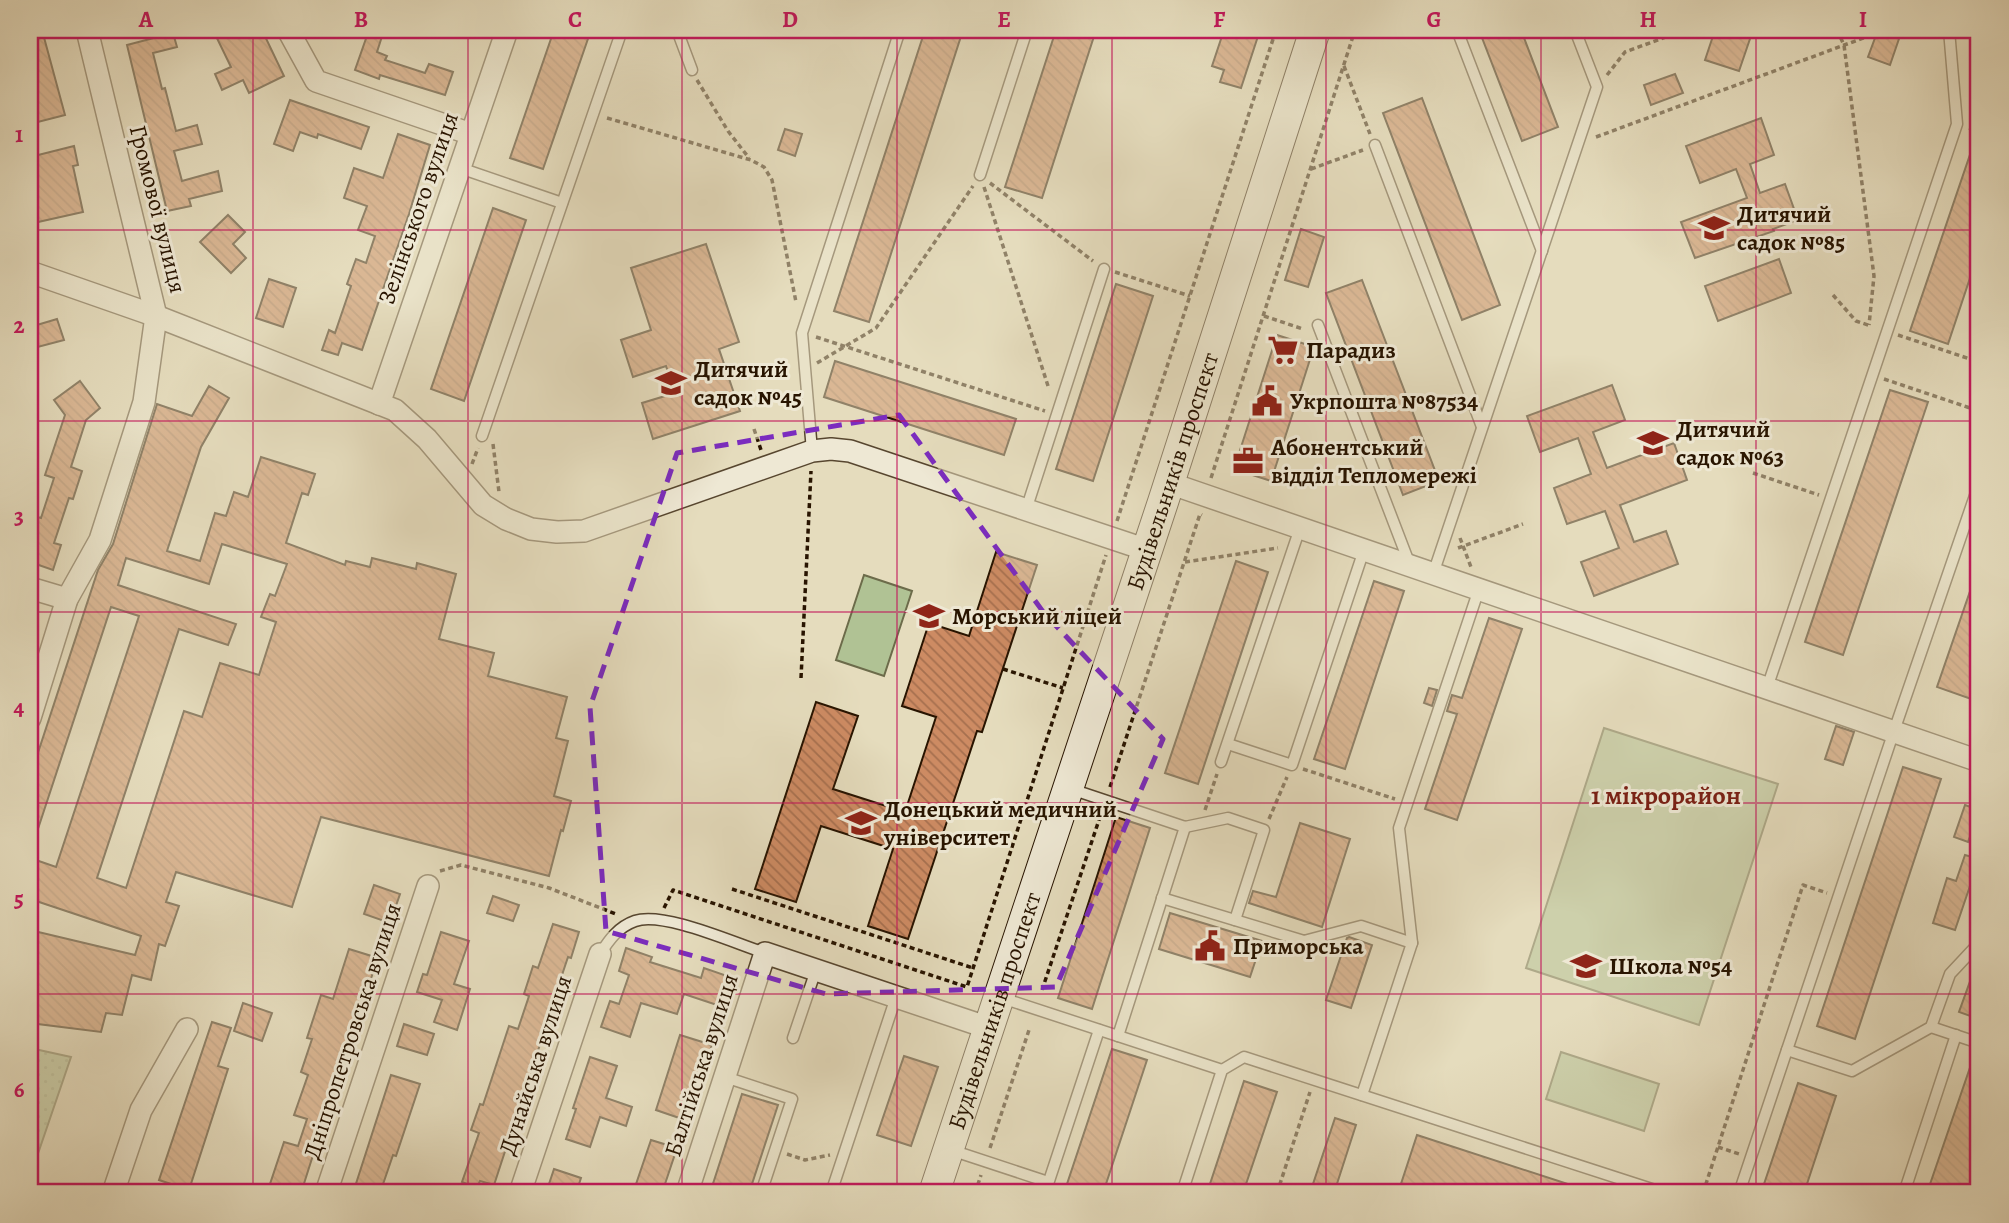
<svg xmlns="http://www.w3.org/2000/svg" width="2009" height="1223" viewBox="0 0 2009 1223" font-family="Alegreya,serif">
<style>
.grass{fill:url(#grass-dots);stroke:#6c6b4a;stroke-width:2}
.pitch{fill:#b0c294;stroke:#6c6b4a;stroke-width:2}
.building{fill:url(#building-back-hatch);stroke:#281400;stroke-width:2;fill-rule:evenodd}
.lines{fill:none;stroke-linecap:round;stroke-linejoin:round}
.lane-casing{stroke:#57462f;stroke-width:13}
.street-casing{stroke:#57462f;stroke-width:24}
.secondary-casing{stroke:#281400;stroke-width:32}
.path{stroke:#281400;stroke-width:3.5;stroke-dasharray:5 3.5;stroke-linecap:butt}
.lane{stroke:#eee8d4;stroke-width:10}
.street{stroke:#eee8d4;stroke-width:21}
.secondary{stroke:#eee8d4;stroke-width:30}
.marked{fill:none;stroke:#7b2cbf;stroke-width:5;stroke-dasharray:14 9;stroke-linejoin:round}
.grid{fill:none;stroke:#c2185b;stroke-width:2;stroke-opacity:0.55}
.labels{text-anchor:middle;stroke-width:6;stroke-linejoin:round;paint-order:stroke}
.street-label{font-size:24px;fill:#281400;stroke:#eee8d4}
.poi-label{font-size:24px;font-weight:bold;fill:#281400;stroke:#eee8d4;text-anchor:start}
.neighbourhood-label{font-size:26px;font-weight:bold;fill:#7a1f14;stroke:#eee8d4}
.neatline{fill:none;stroke:#c2185b;stroke-width:2.5}
.grid-label{font-size:23px;text-anchor:middle;font-weight:bold;fill:#c2185b}
</style>
<defs>
<pattern id="grass-dots" width="8" height="8" patternUnits="userSpaceOnUse" patternTransform="scale(1.75)"><rect width="8" height="8" fill="#b0c294"/><path d="M2 2h.1M6 6h.1" fill="none" stroke="#97a67e" stroke-width="1.8" stroke-linecap="round"/></pattern>
<pattern id="building-back-hatch" width="6" height="6" patternUnits="userSpaceOnUse" patternTransform="scale(1.75)"><rect width="6" height="6" fill="#cd8b63"/><path d="M-1 5l2 2M0 0l6 6M5-1l2 2" fill="none" stroke="#a6704f"/></pattern>
</defs>
<rect width="100%" height="100%" fill="#e5dcbd"/>
<filter id="stains"><feTurbulence type="fractalNoise" baseFrequency=".00286" numOctaves="4"/><feColorMatrix values="0 0 0 0 .2 0 0 0 0 .09 0 0 0 0 .02 0 0 0 .5 -.17"/></filter>
<radialGradient id="worn" r=".72"><stop offset=".6" stop-color="#630" stop-opacity="0"/><stop offset="1" stop-color="#630" stop-opacity=".3"/></radialGradient>
<path class="grass" d="M30 1048 71 1057 30 1177Z"/>
<g class="pitch">
<path d="M864 575 912 591 884 676 836 660Z"/>
<path d="M1604 728 1778 784 1699 1025 1526 968Z"/>
<path d="M1561 1052 1659 1084 1644 1131 1546 1099Z"/>
</g>
<g class="building">
<path d="M30 30H42L65 115 30 124Z"/>
<path d="M213 30H262L284 76 249 93 243 80 222 90 215 74 231 67Z"/>
<path d="M369 30H384L377 52 387 56 385 60 425 73 429 64 453 72 445 95 380 75 379 79 355 70Z"/>
<path d="M554 30H591L543 169 510 158Z"/>
<path d="M925 30H963L869 322 834 311Z"/>
<path d="M1056 30H1096L1042 198 1005 187Z"/>
<path d="M1224 30H1260L1241 88 1220 82 1224 70 1212 66Z"/>
<path d="M1479 30H1521L1558 127 1522 141Z"/>
<path d="M1715 30H1753L1739 71 1705 60Z"/>
<path d="M1878 30H1902L1890 65 1868 57Z"/>
<path d="M173 33 177 47 153 53 162 89 165 88 176 131 197 125 202 144 174 151 182 181 218 171 222 191 189 199 191 206 167 211 127 45Z"/>
<path d="M1675 74 1683 93 1651 105 1644 85Z"/>
<path d="M1422 98 1500 305 1462 320 1383 113Z"/>
<path d="M290 100 369 127 361 149 318 134 317 138 300 132 293 151 274 144Z"/>
<path d="M1761 118 1774 155 1750 164 1760 193 1785 184 1798 220 1773 229 1774 231 1695 258 1681 222 1747 198 1736 169 1700 183 1686 146Z"/>
<path d="M785 129 802 134 795 156 778 150Z"/>
<path d="M398 134 430 145 409 214 362 350 342 343 338 355 322 350 329 330 335 333 351 286 347 284 356 259 366 263 375 236 358 230 367 206 344 198 354 168 383 178Z"/>
<path d="M1977 134H1979V251L1948 344 1910 331Z"/>
<path d="M74 146 78 165 73 166 83 212 38 222 32 198 37 196 30 166V157Z"/>
<path d="M493 208 526 220 464 401 431 389Z"/>
<path d="M228 215 245 232 233 244 246 258 231 273 200 242Z"/>
<path d="M1301 229 1324 237 1308 287 1285 280Z"/>
<path d="M706 244 739 342 719 349 740 411 653 439 642 403 675 393 666 366 633 377 621 340 651 330 631 268Z"/>
<path d="M1779 259 1791 293 1718 321 1705 286Z"/>
<path d="M269 279 296 288 283 327 256 318Z"/>
<path d="M1362 280 1439 481 1403 495 1326 293Z"/>
<path d="M1116 284 1153 296 1093 481 1056 469Z"/>
<path d="M57 319 64 340 30 349V327Z"/>
<path d="M1277 335 1314 347 1271 481 1234 469Z"/>
<path d="M835 361 1016 419 1004 455 824 397Z"/>
<path d="M80 381 100 408 86 420 71 467 82 471 73 499 69 498 54 543 61 545 53 570 30 562V515L41 518 54 478 45 475 65 415 54 400Z"/>
<path d="M1612 385 1625 420 1593 432 1607 468 1674 443 1687 480 1620 505 1634 542 1666 531 1678 564 1594 596 1581 562 1619 548 1605 511 1567 524 1554 488 1591 474 1578 438 1540 452 1527 416Z"/>
<path d="M209 386 229 398 201 447 167 551 200 561 215 513 226 516 234 492 248 497 261 457 315 474 308 495 302 493 286 543 345 565 346 561 370 567 372 558 416 569 417 563 456 574 439 639 494 653 488 676 567 697 556 738 568 741 554 796 571 801 563 831 561 830 549 876 321 817 292 907 176 872 166 902 179 906 165 946 159 944 151 980 132 975 122 1015 106 1013 101 1032 30 1023V930L135 955 141 936 30 899V858L56 867 139 616 111 607 33 844H30V777L98 570 113 544 157 404 192 416ZM222 544 287 564 275 596 270 594 261 617 276 622 259 675 220 663 202 717 184 711 126 888 97 878 179 629 228 645 236 624 118 585 126 558 209 584Z"/>
<path d="M1890 390 1928 402 1843 655 1805 642Z"/>
<path d="M996 552 1037 565 982 732 977 731 908 939 868 926 893 849 821 826 796 902 755 889 816 702 858 716 833 789 905 812 936 717 902 706 929 623 969 636Z"/>
<path d="M1236 561 1268 572 1198 784 1165 773Z"/>
<path d="M1977 571H1979V686L1974 700 1937 687Z"/>
<path d="M1374 581 1404 591 1345 769 1314 759Z"/>
<path d="M1489 618 1522 629 1457 820 1425 809 1457 714 1447 711 1452 695 1462 698Z"/>
<path d="M1429 688 1437 690 1432 706 1424 703Z"/>
<path d="M1836 726 1854 732 1843 765 1825 759Z"/>
<path d="M1903 767 1941 779 1855 1039 1817 1026Z"/>
<path d="M1965 805 1979 810 1968 842 1954 837Z"/>
<path d="M1116 817 1150 828 1092 1009 1058 998Z"/>
<path d="M1300 823 1350 839 1322 927 1249 903 1253 891 1276 897Z"/>
<path d="M1965 855 1979 859V889L1970 886 1955 930 1933 923 1947 878 1956 881Z"/>
<path d="M374 885 400 894 390 923 364 914Z"/>
<path d="M493 896 519 905 513 921 487 913Z"/>
<path d="M1170 913 1262 941 1250 977 1159 949Z"/>
<path d="M553 924 579 932 571 958 568 957 546 1023H547L494 1185 480 1181 477 1188 462 1182 479 1133 471 1130 480 1104 483 1105 509 1026 518 1029 529 996 524 994 533 966 538 968Z"/>
<path d="M441 932 469 941 454 984 470 989 457 1030 434 1022 442 1000 417 992 423 974 427 975Z"/>
<path d="M1349 937 1372 945 1351 1008 1326 1000 1347 938Z"/>
<path d="M626 948 652 957 650 962 701 978 704 968 733 978 723 1007 684 994 677 1014 641 1003 630 1037 601 1027 610 1001 619 1004 629 975 619 971Z"/>
<path d="M349 949 378 958 312 1151 314 1152 301 1193H267L284 1142 298 1146 307 1119 294 1115 308 1075 301 1072 312 1039 307 1038 321 995 333 999Z"/>
<path d="M1977 962H1979V1019L1959 1012Z"/>
<path d="M243 1003 272 1013 262 1041 234 1031Z"/>
<path d="M212 1022 231 1028 218 1066 228 1069 189 1190 159 1180Z"/>
<path d="M404 1024 434 1034 427 1055 397 1046Z"/>
<path d="M680 1035 712 1045 685 1120 656 1110Z"/>
<path d="M1112 1049 1147 1060 1103 1193H1064Z"/>
<path d="M1976 1050 1979 1051V1161L1968 1193H1927Z"/>
<path d="M904 1056 938 1067 911 1146 877 1135Z"/>
<path d="M590 1057 617 1066 606 1098 632 1107 626 1126 600 1117 590 1147 566 1139 576 1109 573 1108Z"/>
<path d="M391 1075 420 1084 396 1156 393 1155 380 1193H353Z"/>
<path d="M1244 1081 1277 1092 1243 1193H1207Z"/>
<path d="M1798 1083 1836 1096 1804 1193H1761Z"/>
<path d="M742 1094 778 1105 749 1193H710Z"/>
<path d="M1335 1118 1356 1125 1334 1193H1310Z"/>
<path d="M1417 1135 1586 1190 1585 1193H1398Z"/>
<path d="M651 1140 677 1148 662 1193H633Z"/>
<path d="M554 1169 581 1178 576 1193H546Z"/>
</g>
<g class="lines">
<g class="lane-casing">
<g id="lane">
<path d="M677 30 692 70"/>
<path d="M1457 30 1542 251"/>
<path d="M1375 145 1482 427"/>
<path d="M460 168 562 203"/>
<path d="M980 175 1027 30"/>
<path d="M1318 325 1410 565"/>
<path d="M482 436 622 30"/>
<path d="M812 451 802 333 900 30"/>
<path d="M1026 510 1104 269"/>
<path d="M1433 574 1597 87 1575 30"/>
<path d="M1767 688 1957 124 1949 30"/>
<path d="M1228 744 1292 765 1364 550"/>
<path d="M1221 762 1300 528"/>
<path d="M1071 789 1185 827 1228 818 1264 830 1235 920"/>
<path d="M1162 898 1304 941 1361 926 1412 943"/>
<path d="M600 954C609 940 618 927 635 921 663 911 734 943 765 953"/>
<path d="M1002 998 1222 1070"/>
<path d="M1931 1027 1979 1043"/>
<path d="M1118 1036 1185 827"/>
<path d="M793 1038 816 970"/>
<path d="M1787 1050 1852 1071 1931 1027 1950 974 1979 943"/>
<path d="M725 1077 792 1099 761 1193"/>
<path d="M1362 1095 1412 943 1399 828 1479 589"/>
<path d="M951 1150 1048 1182"/>
<path d="M831 1193 896 997"/>
<path d="M1045 1193 1099 1030"/>
<path d="M1182 1193 1222 1070 1244 1057 1664 1193"/>
<path d="M1739 1193 1894 731 1979 484"/>
<path d="M1904 1193 1956 1035"/>
</g>
</g>
<g class="street-casing">
<g id="street">
<path d="M288 30 316 81 471 134"/>
<path d="M30 272 156 316 395 410 427 439 483 505 506 519 531 529 557 532 584 531 812 451 831 449 850 451 1147 550"/>
<path d="M379 404 507 30"/>
<path d="M1169 483 1979 761"/>
<path d="M30 588 67 599"/>
<path d="M30 718 67 599 100 540 144 402 156 316 87 30"/>
<path d="M113 1193 141 1110 187 1029"/>
<path d="M326 1193 428 886"/>
<path d="M520 1193 600 954"/>
<path d="M687 1193 765 953 989 1028"/>
</g>
</g>
<g class="secondary-casing">
<g id="secondary">
<path id="s1" d="M934 1193 1163 502 1315 30"/>
</g>
</g>
<g class="path">
<path d="M1837 30 1844 45 1874 276 1869 325"/>
<path d="M1344 66 1370 134"/>
<path d="M1607 75 1625 52 1685 30"/>
<path d="M697 80 728 131 749 158"/>
<path d="M607 118 751 160 764 167 772 180 796 302"/>
<path d="M1969 128 1979 131"/>
<path d="M1596 137 1866 37"/>
<path d="M1311 169 1363 150"/>
<path d="M990 183 1093 261"/>
<path d="M984 187 1049 389"/>
<path d="M1115 272 1190 296"/>
<path d="M1833 295 1856 321 1871 326"/>
<path d="M1264 316 1303 329"/>
<path d="M1898 335 1979 362"/>
<path d="M816 337 1045 411"/>
<path d="M817 363 876 328 973 186"/>
<path d="M1884 379 1979 411"/>
<path d="M754 429 761 450"/>
<path d="M493 444 499 492"/>
<path d="M472 464 478 448"/>
<path d="M1753 473 1819 495"/>
<path d="M1211 478 1355 30"/>
<path d="M1117 521 1276 30"/>
<path d="M1460 538 1471 567"/>
<path d="M1458 548 1523 524"/>
<path d="M1185 562 1278 548"/>
<path d="M1003 669 1063 688"/>
<path d="M801 678 811 471"/>
<path d="M1303 769 1395 799"/>
<path d="M1110 787 1200 514 1202 515"/>
<path d="M1205 810 1217 774"/>
<path d="M1269 819 1287 777"/>
<path d="M440 871 461 865 549 888 616 914"/>
<path d="M732 889 973 968"/>
<path d="M664 908 673 890 967 987 1106 555"/>
<path d="M1042 990 1101 814"/>
<path d="M1718 1147 1739 1154"/>
<path d="M990 1148 1030 1027"/>
<path d="M787 1154 805 1160 830 1155"/>
<path d="M975 1193 981 1175"/>
<path d="M1277 1193 1310 1092"/>
<path d="M1703 1193 1803 885 1827 893"/>
</g>
<use href="#lane" class="lane"/>
<use href="#street" class="street"/>
<use href="#secondary" class="secondary"/>
</g>
<path d="M0 0H2009V1223H0ZM899 415 1044 613 1163 739 1056 987 826 994 606 931 590 707 677 453Z" fill="#e5dcbd" fill-opacity=".55" fill-rule="evenodd"/>
<path class="marked" d="M899 415 1044 613 1163 739 1056 987 826 994 606 931 590 707 677 453Z"/>
<path class="grid" d="M253 30V1193M468 30V1193M682 30V1193M897 30V1193M1112 30V1193M1326 30V1193M1541 30V1193M1756 30V1193M30 230H1979M30 421H1979M30 612H1979M30 803H1979M30 994H1979"/>
<defs>
<g id="school-bare" transform="scale(2.415)"><path d="M0-5L7-2L0 1L-7-2ZM-4 1L0 2.5L4 1V4Q0 6-4 4Z" fill="#8f2418" stroke="#eee8d4" stroke-width="2.5" paint-order="stroke"/></g>
<g id="supermarket-bare" transform="scale(2.415)"><path d="M-6-5.5h2.5l.6 2H6L4.5 2H-2.5L-4.4-4H-6ZM-1.5 3.2a1.3 1.3 0 1 0 .1 0ZM3 3.2a1.3 1.3 0 1 0 .1 0Z" fill="#8f2418" stroke="#eee8d4" stroke-width="2.5" paint-order="stroke"/></g>
<g id="civic-bare" transform="scale(2.415)"><path d="M-.6-6.5H3V-4.5H.6V-3L4-1V1h2V6H-6V1h2V-1L-.6-3ZM-1.2 2.5V6h2.4V2.5Z" fill="#8f2418" stroke="#eee8d4" stroke-width="2.5" paint-order="stroke"/></g>
<g id="office-bare" transform="scale(2.415)"><path d="M-6-3h4V-5.5h4V-3h4V5H-6ZM-1-4.5V-3h2v-1.5ZM-6 0V1H6V0Z" fill="#8f2418" stroke="#eee8d4" stroke-width="2.5" paint-order="stroke"/></g>
<g id="university-bare" transform="scale(2.415)"><path d="M0-5L7-2L0 1L-7-2ZM-4 1L0 2.5L4 1V4Q0 6-4 4Z" fill="#8f2418" stroke="#eee8d4" stroke-width="2.5" paint-order="stroke"/></g>
</defs>
<g fill-rule="evenodd">
<use href="#school-bare" x="1714" y="228"/>
<use href="#supermarket-bare" x="1283" y="350"/>
<use href="#school-bare" x="671" y="383"/>
<use href="#civic-bare" x="1267" y="401"/>
<use href="#school-bare" x="1653" y="443"/>
<use href="#office-bare" x="1248" y="461"/>
<use href="#school-bare" x="929" y="616"/>
<use href="#university-bare" x="861" y="823"/>
<use href="#civic-bare" x="1210" y="946"/>
<use href="#school-bare" x="1586" y="966"/>
</g>
<g class="labels">
<g class="street-label">
<text transform="translate(418 208) rotate(-71)" y="8">Зелінського вулиця</text>
<text transform="translate(158 209) rotate(76)" y="8">Громової вулиця</text>
<text dy="8" stroke="none"><textPath href="#s1" startOffset="760">Будівельників проспект</textPath></text>
<text dy="8" stroke="none"><textPath href="#s1" startOffset="192">Будівельників проспект</textPath></text>
<text transform="translate(352 1031) rotate(-72)" y="8">Дніпропетровська вулиця</text>
<text transform="translate(535 1065) rotate(-72)" y="8">Дунайська вулиця</text>
<text transform="translate(701 1065) rotate(-72)" y="8">Балтійська вулиця</text>
</g>
<g class="poi-label">
<text x="1737" y="222">Дитячий<tspan x="1737" dy="28">садок №85</tspan></text>
<text x="1306" y="358">Парадиз</text>
<text x="694" y="377">Дитячий<tspan x="694" dy="28">садок №45</tspan></text>
<text x="1290" y="409">Укрпошта №87534</text>
<text x="1676" y="437">Дитячий<tspan x="1676" dy="28">садок №63</tspan></text>
<text x="1271" y="455">Абонентський<tspan x="1271" dy="28">відділ Тепломережі</tspan></text>
<text x="952" y="624">Морський ліцей</text>
<text x="884" y="817">Донецький медичний<tspan x="884" dy="28">університет</tspan></text>
<text x="1233" y="954">Приморська</text>
<text x="1609" y="974">Школа №54</text>
</g>
<g class="neighbourhood-label">
<text x="1666" y="804">1 мікрорайон</text>
</g>
</g>
<rect width="2009" height="1223" fill="none" stroke="#e5dcbd" stroke-width="77"/>
<rect x="38" y="38" width="1932" height="1146" class="neatline"/>
<g class="grid-label">
<text x="146" y="27">A</text>
<text x="361" y="27">B</text>
<text x="575" y="27">C</text>
<text x="790" y="27">D</text>
<text x="1004" y="27">E</text>
<text x="1219" y="27">F</text>
<text x="1434" y="27">G</text>
<text x="1648" y="27">H</text>
<text x="1863" y="27">I</text>
<text x="19" y="142">1</text>
<text x="19" y="333">2</text>
<text x="19" y="524">3</text>
<text x="19" y="715">4</text>
<text x="19" y="906">5</text>
<text x="19" y="1097">6</text>
</g>
<rect width="100%" height="100%" filter="url(#stains)"/>
<rect width="100%" height="100%" fill="url(#worn)"/>
</svg>
